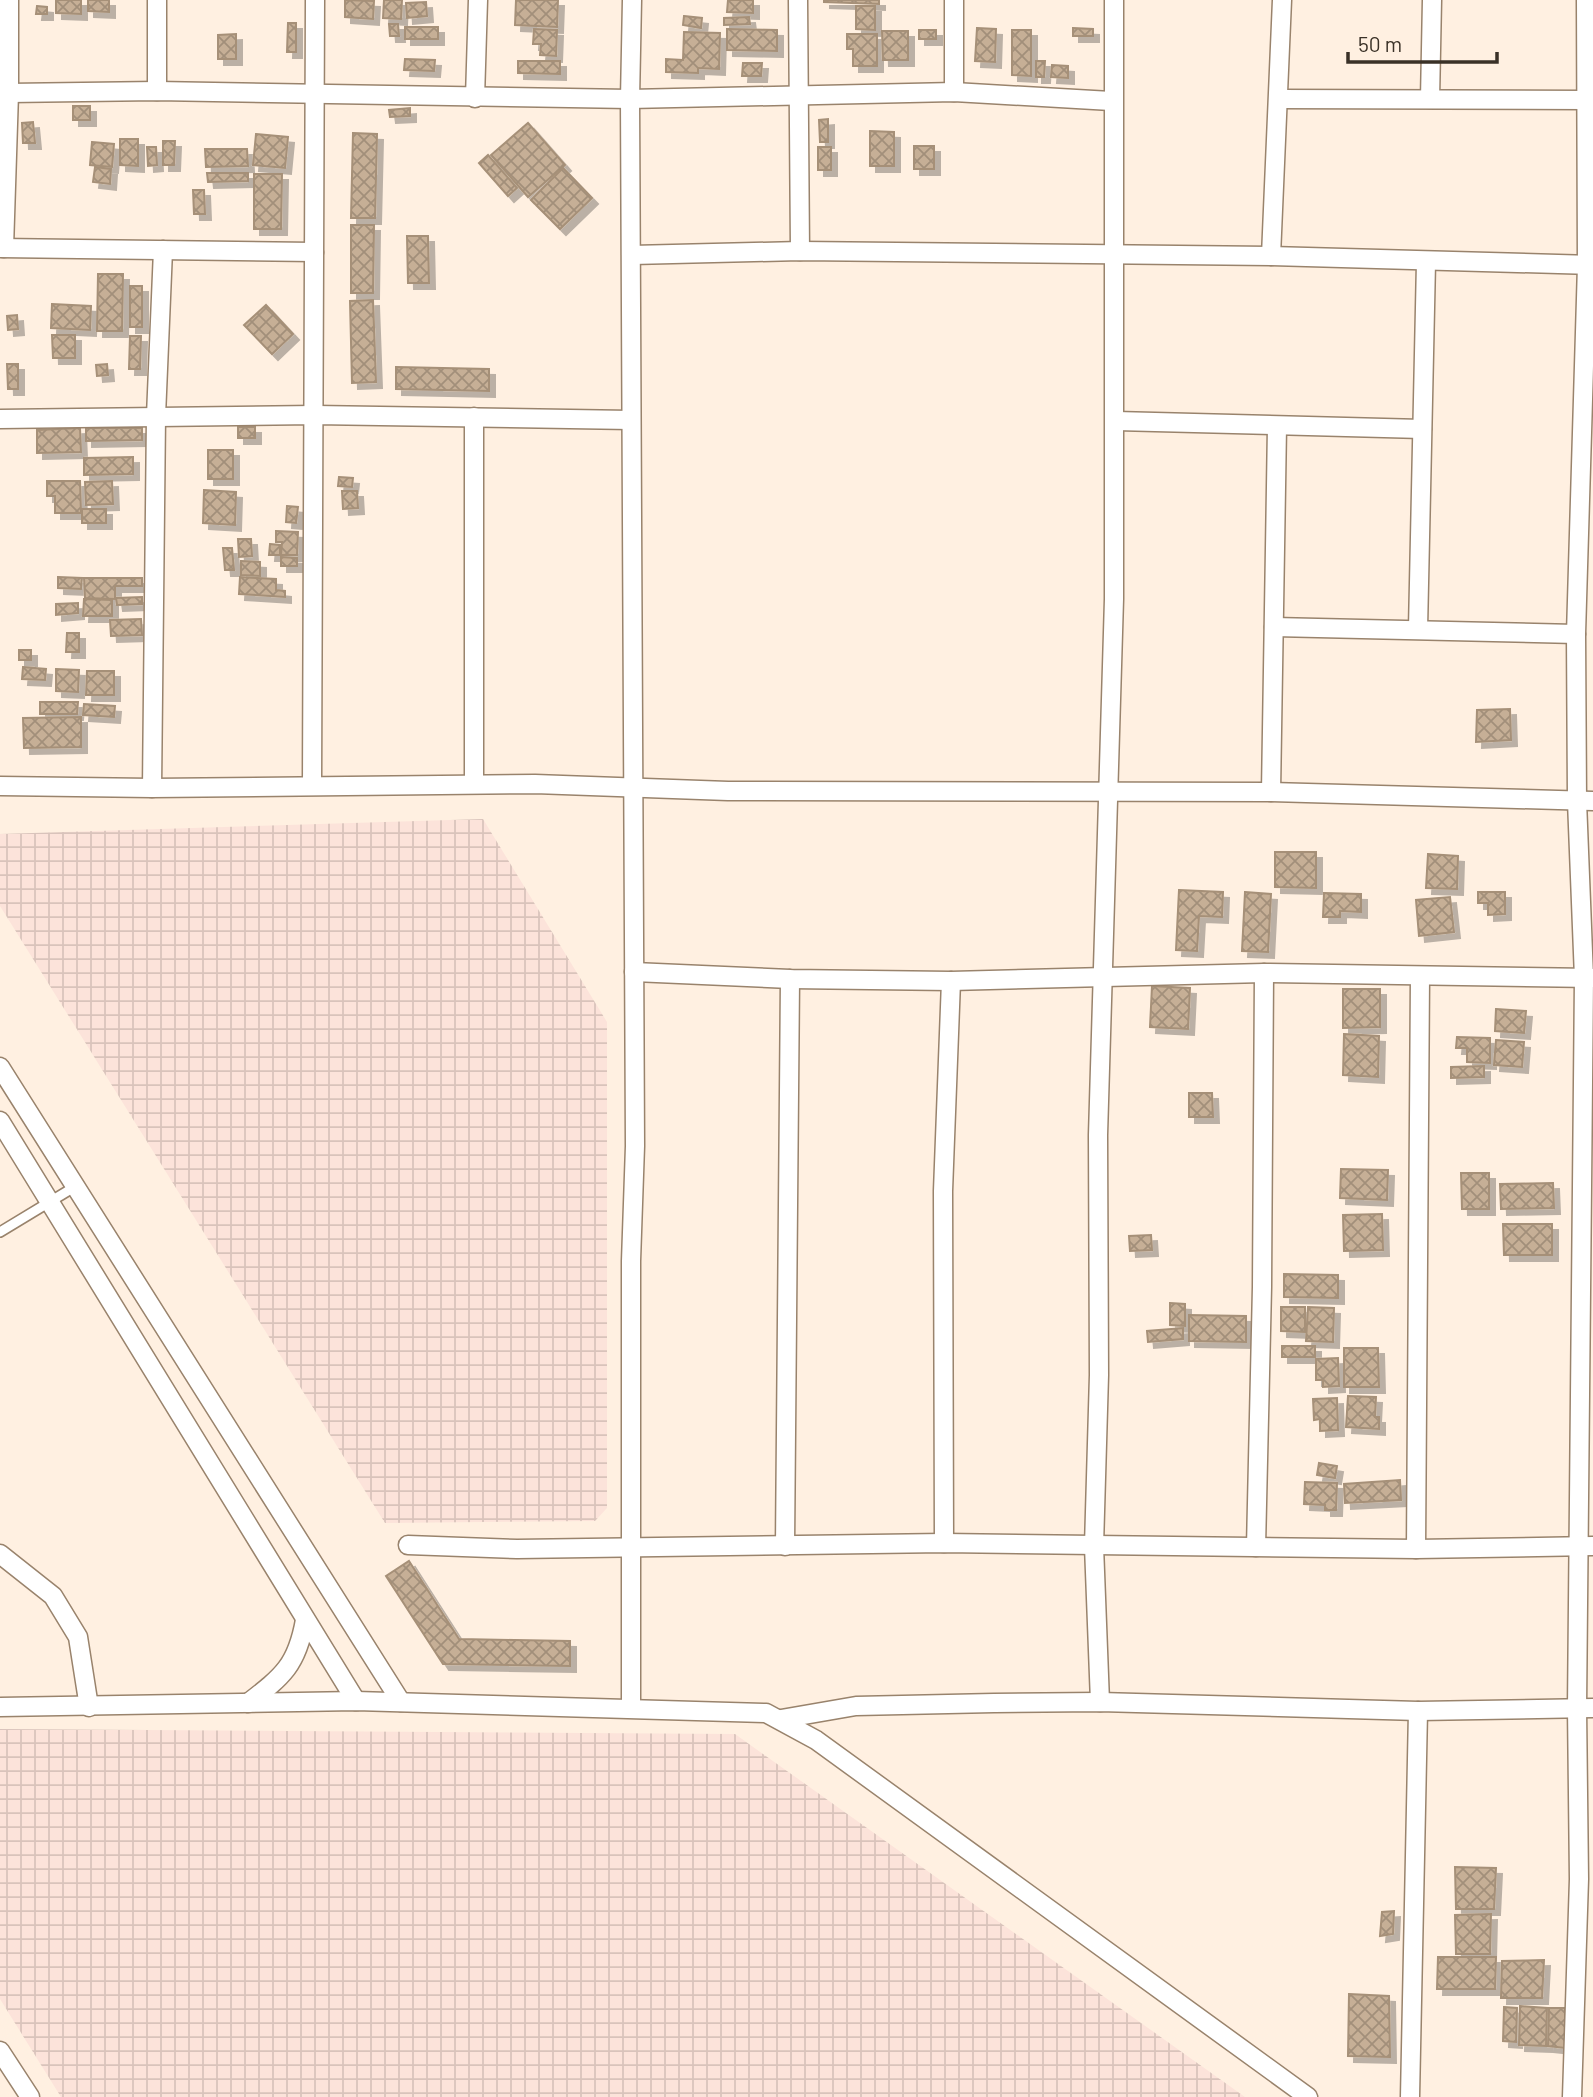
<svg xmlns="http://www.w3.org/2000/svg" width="1593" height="2097" viewBox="0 0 1593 2097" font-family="Barlow,sans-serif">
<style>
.industrial{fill:url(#industrial-grid)}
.building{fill:url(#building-cross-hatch);stroke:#a69078;stroke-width:2;filter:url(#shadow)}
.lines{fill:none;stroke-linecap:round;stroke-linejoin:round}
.service-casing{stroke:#99836c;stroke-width:12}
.minor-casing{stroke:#99836c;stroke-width:21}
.service{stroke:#fff;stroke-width:9}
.minor{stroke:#fff;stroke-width:18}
</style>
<defs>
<pattern id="industrial-grid" width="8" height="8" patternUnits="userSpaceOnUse" patternTransform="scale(1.75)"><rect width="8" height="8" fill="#fce3da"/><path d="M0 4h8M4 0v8" fill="none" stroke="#d9c3bb"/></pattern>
<pattern id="building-cross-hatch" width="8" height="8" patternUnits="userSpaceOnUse" patternTransform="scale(1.75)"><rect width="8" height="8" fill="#c6af96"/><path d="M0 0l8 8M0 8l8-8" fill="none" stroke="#a28f7a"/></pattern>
<filter id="shadow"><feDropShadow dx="6" dy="6" stdDeviation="0" flood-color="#0004"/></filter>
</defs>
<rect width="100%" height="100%" fill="#fff0e1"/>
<g class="industrial">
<path d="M483 819 607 1022V1508L595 1521 385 1523 0 906V834Z"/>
<path d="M0 1729 735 1734 1245 2097H61L0 1999Z"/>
</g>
<g class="building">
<path d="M56 0H81V14L56 13Z"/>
<path d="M88 0H109V12L88 11Z"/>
<path d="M345 0 374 1 373 19 345 17Z"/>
<path d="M384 0H402L401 19 383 18Z"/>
<path d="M516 0H558L557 27 515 25Z"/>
<path d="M728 0H753V13L727 12Z"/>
<path d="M824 0H879V4L824 2Z"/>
<path d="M426 2 427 16 407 18 406 3Z"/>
<path d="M37 6 47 7V14H36Z"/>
<path d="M856 6H875V30L856 29Z"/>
<path d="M684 16 702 18 701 28 683 25Z"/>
<path d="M749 17 750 24 724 25V18Z"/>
<path d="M288 23H296V52H287Z"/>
<path d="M389 24H398L399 36H390Z"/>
<rect x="405" y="27" width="33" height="12"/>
<path d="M977 28 996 29 995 62 975 61Z"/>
<path d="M1073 28 1093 29V36H1073Z"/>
<path d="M534 29 557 30 556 56 540 55 541 44H533Z"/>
<path d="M727 29 777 30V51L727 50Z"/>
<rect x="919" y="30" width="17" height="9"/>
<path d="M1012 30H1031V76L1012 75Z"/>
<path d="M882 31H908V60H883Z"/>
<path d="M684 32 720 33 719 69 698 68V73L666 72V59L683 60Z"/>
<path d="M236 34V59H218V35Z"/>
<path d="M847 34H877V66H853V49H847Z"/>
<path d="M405 59 435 60 434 71 404 70Z"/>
<path d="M518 61H560V74L518 73Z"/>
<path d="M1036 61H1045L1044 77H1036Z"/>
<path d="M743 63H762L761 76H742Z"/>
<path d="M1052 65 1068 66V78L1051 77Z"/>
<rect x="73" y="106" width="17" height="14"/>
<path d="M410 108V116L390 117 389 110Z"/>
<path d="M828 119V142H820L819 120Z"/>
<path d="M33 122 35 143H23L22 123Z"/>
<path d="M528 123 565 165 528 197 491 155Z"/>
<path d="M870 131 894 132V166H870Z"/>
<path d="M353 133 377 134 375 218H351Z"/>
<path d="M256 134 288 137 285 168 253 165Z"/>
<path d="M120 139H138V166L120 165Z"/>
<path d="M163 141H175L174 165H163Z"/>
<path d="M92 142 114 144 112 167 90 165Z"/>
<rect x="914" y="146" width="20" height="23"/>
<path d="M147 147H156L157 165 148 166Z"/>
<rect x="818" y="147" width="13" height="23"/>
<path d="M205 149H247L248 166 206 167Z"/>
<path d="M488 155 517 188 508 196 479 163Z"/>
<path d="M95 167 111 169 110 184 93 182Z"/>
<path d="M563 168 592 198 560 229 531 200Z"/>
<path d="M207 173H248V181L208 182Z"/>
<path d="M254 174H282L281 229H254Z"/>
<path d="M193 190H204L205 214H194Z"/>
<path d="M351 225H374L373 293H351Z"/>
<path d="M407 236H428L429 283H408Z"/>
<path d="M98 274H123L122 331H97Z"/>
<rect x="130" y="286" width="12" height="41"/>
<path d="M373 300 376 382 352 383 350 301Z"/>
<path d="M52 304 91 306 90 330 51 328Z"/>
<path d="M266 305 293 334 272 354 244 325Z"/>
<path d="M17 315 18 329 8 330 7 316Z"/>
<path d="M52 335H75V358H53Z"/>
<path d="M130 336H141L140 369H129Z"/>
<path d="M7 364H18V389H8Z"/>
<path d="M107 364 108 375 97 376 96 365Z"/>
<path d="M396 367 489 369V391L396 389Z"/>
<rect x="238" y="427" width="17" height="11"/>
<path d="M80 428 81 452 37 453V430Z"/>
<path d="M86 428H142V440L86 441Z"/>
<rect x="208" y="450" width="25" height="29"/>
<path d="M133 457V474L84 475V458Z"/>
<path d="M339 477 353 478 352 487 338 486Z"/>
<path d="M47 481H80L81 513H55V496H47Z"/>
<path d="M112 481 113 504 86 505 85 482Z"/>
<path d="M204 490 236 492 235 525 203 523Z"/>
<path d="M342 491H357L358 508 343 509Z"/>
<path d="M287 506 298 507 296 523 286 522Z"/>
<rect x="82" y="509" width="24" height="14"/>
<path d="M276 531 298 532 297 555H281L282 542H276Z"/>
<path d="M238 539H251L252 556 239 557Z"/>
<path d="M270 544 280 545V555H269Z"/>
<path d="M223 548H232L234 570H225Z"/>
<path d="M281 557 297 558V566H281Z"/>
<path d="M241 561 260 562V576L241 575Z"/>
<path d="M58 577 82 578 81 589 58 588Z"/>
<path d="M240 577 276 579V590L285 591V597L239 594Z"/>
<path d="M84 578H142V586H115V599L85 598Z"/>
<path d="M142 597V604L117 605 116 598Z"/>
<path d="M84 599 112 600V616H83Z"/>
<path d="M78 603V613L56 615V604Z"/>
<path d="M141 619 142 635 111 636 110 620Z"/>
<path d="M67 633H79V652H66Z"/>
<rect x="19" y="650" width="12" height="10"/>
<path d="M23 667 46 669 45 680 22 679Z"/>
<path d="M56 669 79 670 78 692 56 691Z"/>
<path d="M87 671H114V695H86Z"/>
<path d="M40 702H78L77 714H40Z"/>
<path d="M84 704 115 706 114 717 83 715Z"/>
<path d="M1510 709 1511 740 1476 742 1477 710Z"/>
<path d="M81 717V747L24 748 23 718Z"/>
<path d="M1275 852H1316V888L1275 887Z"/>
<path d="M1428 854 1458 856 1457 889 1426 888Z"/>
<path d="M1179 890 1223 892 1222 917 1199 916 1197 951 1176 950Z"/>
<path d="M1245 892 1271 894 1268 952 1242 951Z"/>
<path d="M1478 892H1505V914L1488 915V903H1478Z"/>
<path d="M1324 893 1361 894V912L1340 911V917H1323Z"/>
<path d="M1450 897 1454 932 1419 936 1416 900Z"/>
<path d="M1152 986 1190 988 1188 1029 1150 1027Z"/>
<path d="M1343 989H1380V1027L1343 1028Z"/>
<path d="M1496 1009 1526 1011 1524 1033 1495 1031Z"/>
<path d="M1344 1034 1379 1036 1378 1077 1343 1075Z"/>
<path d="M1457 1037 1490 1038V1063L1467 1062V1048H1456Z"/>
<path d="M1496 1040 1524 1042 1522 1067 1494 1065Z"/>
<path d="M1484 1066V1077L1451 1078V1067Z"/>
<path d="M1189 1093H1212L1213 1117H1189Z"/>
<path d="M1341 1169 1388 1170 1387 1200 1340 1198Z"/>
<path d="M1461 1173H1489V1209H1462Z"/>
<path d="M1553 1183 1554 1208 1501 1209 1500 1184Z"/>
<path d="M1382 1214 1383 1250 1344 1251 1343 1215Z"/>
<path d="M1503 1224H1552V1255H1504Z"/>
<path d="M1151 1235 1152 1250 1130 1251 1129 1236Z"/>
<path d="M1284 1274 1338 1275V1298L1284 1297Z"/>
<path d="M1170 1303 1185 1304V1326L1170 1325Z"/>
<path d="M1281 1307H1305V1332L1281 1331Z"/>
<path d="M1308 1307 1334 1308 1333 1342 1306 1341Z"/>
<path d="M1189 1315 1246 1316V1342L1189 1341Z"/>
<path d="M1183 1328V1339L1148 1342 1147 1331Z"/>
<rect x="1282" y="1346" width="33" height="11"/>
<path d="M1344 1348H1378L1379 1387H1344Z"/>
<path d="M1338 1358 1339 1386 1323 1387V1380H1316V1359Z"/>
<path d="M1348 1396 1376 1397 1375 1417H1379V1429L1346 1427Z"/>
<path d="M1337 1398 1338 1430 1320 1431V1419L1314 1420 1313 1399Z"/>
<path d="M1319 1463 1337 1466 1335 1478 1317 1475Z"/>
<path d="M1400 1480 1401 1500 1345 1503 1344 1484Z"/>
<path d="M1305 1482 1337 1483 1336 1510H1325V1505L1304 1504Z"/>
<path d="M409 1561 459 1639 570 1641V1666L443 1664 386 1576Z"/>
<path d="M1455 1867 1496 1868 1494 1909H1456Z"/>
<path d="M1394 1911 1393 1934 1380 1936 1382 1912Z"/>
<path d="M1491 1914 1490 1954H1456L1455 1915Z"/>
<path d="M1438 1957H1496L1495 1989H1437Z"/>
<path d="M1544 1960 1542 1998H1501L1502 1961Z"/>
<path d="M1349 1994 1389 1996 1390 2057 1348 2056Z"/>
<path d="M1520 2006 1547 2008 1546 2046 1519 2045Z"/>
<path d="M1504 2007 1517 2008 1516 2042 1503 2041Z"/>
<path d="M1549 2008H1565V2048L1548 2046Z"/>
</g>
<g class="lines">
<g class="service-casing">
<path id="service" d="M0 1232 76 1186"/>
</g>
<g class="minor-casing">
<g id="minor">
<path d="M798 0 800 251"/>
<path d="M954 0V92"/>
<path d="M157 91V0"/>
<path d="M9 93 157 91 630 99 954 92 1111 101"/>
<path d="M475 98 478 0"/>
<path d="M1279 99 1586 100"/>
<path d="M1430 99 1432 0"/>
<path d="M0 248 314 252"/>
<path d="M4 248 9 93V0"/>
<path d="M632 255 800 251 1271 256 1593 265"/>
<path d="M1271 256 1282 0"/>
<path d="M474 417V784"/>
<path d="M0 419 315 415 631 420"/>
<path d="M1116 421 1422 429"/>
<path d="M1274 627 1576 634"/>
<path d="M1418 629 1426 262"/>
<path d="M312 785 315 0"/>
<path d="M0 786 152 788 535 784 728 791 1271 792 1593 801"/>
<path d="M152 788 156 416 163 250"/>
<path d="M1271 792 1277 426"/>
<path d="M634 972 790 979 951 981 1264 973 1593 978"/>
<path d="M0 1067 401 1702"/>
<path d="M0 1121 356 1701"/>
<path d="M944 1543 943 1191 951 981"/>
<path d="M408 1545 517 1549 944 1543 1416 1549 1593 1546"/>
<path d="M785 1546 790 979"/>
<path d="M1256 1547 1262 1287 1264 973"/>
<path d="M1416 1549 1420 976"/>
<path d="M0 1554 53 1596 78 1637 89 1707"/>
<path d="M1100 1702 1094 1546 1099 1375 1098 1135 1114 599V0"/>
<path d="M248 1703C283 1676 297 1665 305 1620"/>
<path d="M0 1707 356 1701 766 1713 816 1740 1308 2097"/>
<path d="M631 1708V1261L635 1146 630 99 632 0"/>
<path d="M781 1719 856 1706 994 1703 1100 1702 1418 1711 1593 1708"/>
<path d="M0 2051 30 2097"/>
<path d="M1410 2097 1418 1711"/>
<path d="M1572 2097 1579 1879 1577 1708 1584 978 1577 801 1576 634 1587 265 1586 0"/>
</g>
</g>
<use href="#service" class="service"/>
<use href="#minor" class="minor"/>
</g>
<path d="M1348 52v10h149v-10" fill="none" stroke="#3a3127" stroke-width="3.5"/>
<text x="1358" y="52" font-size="21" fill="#3a3127" stroke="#fff0e1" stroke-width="5" paint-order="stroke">50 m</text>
</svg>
